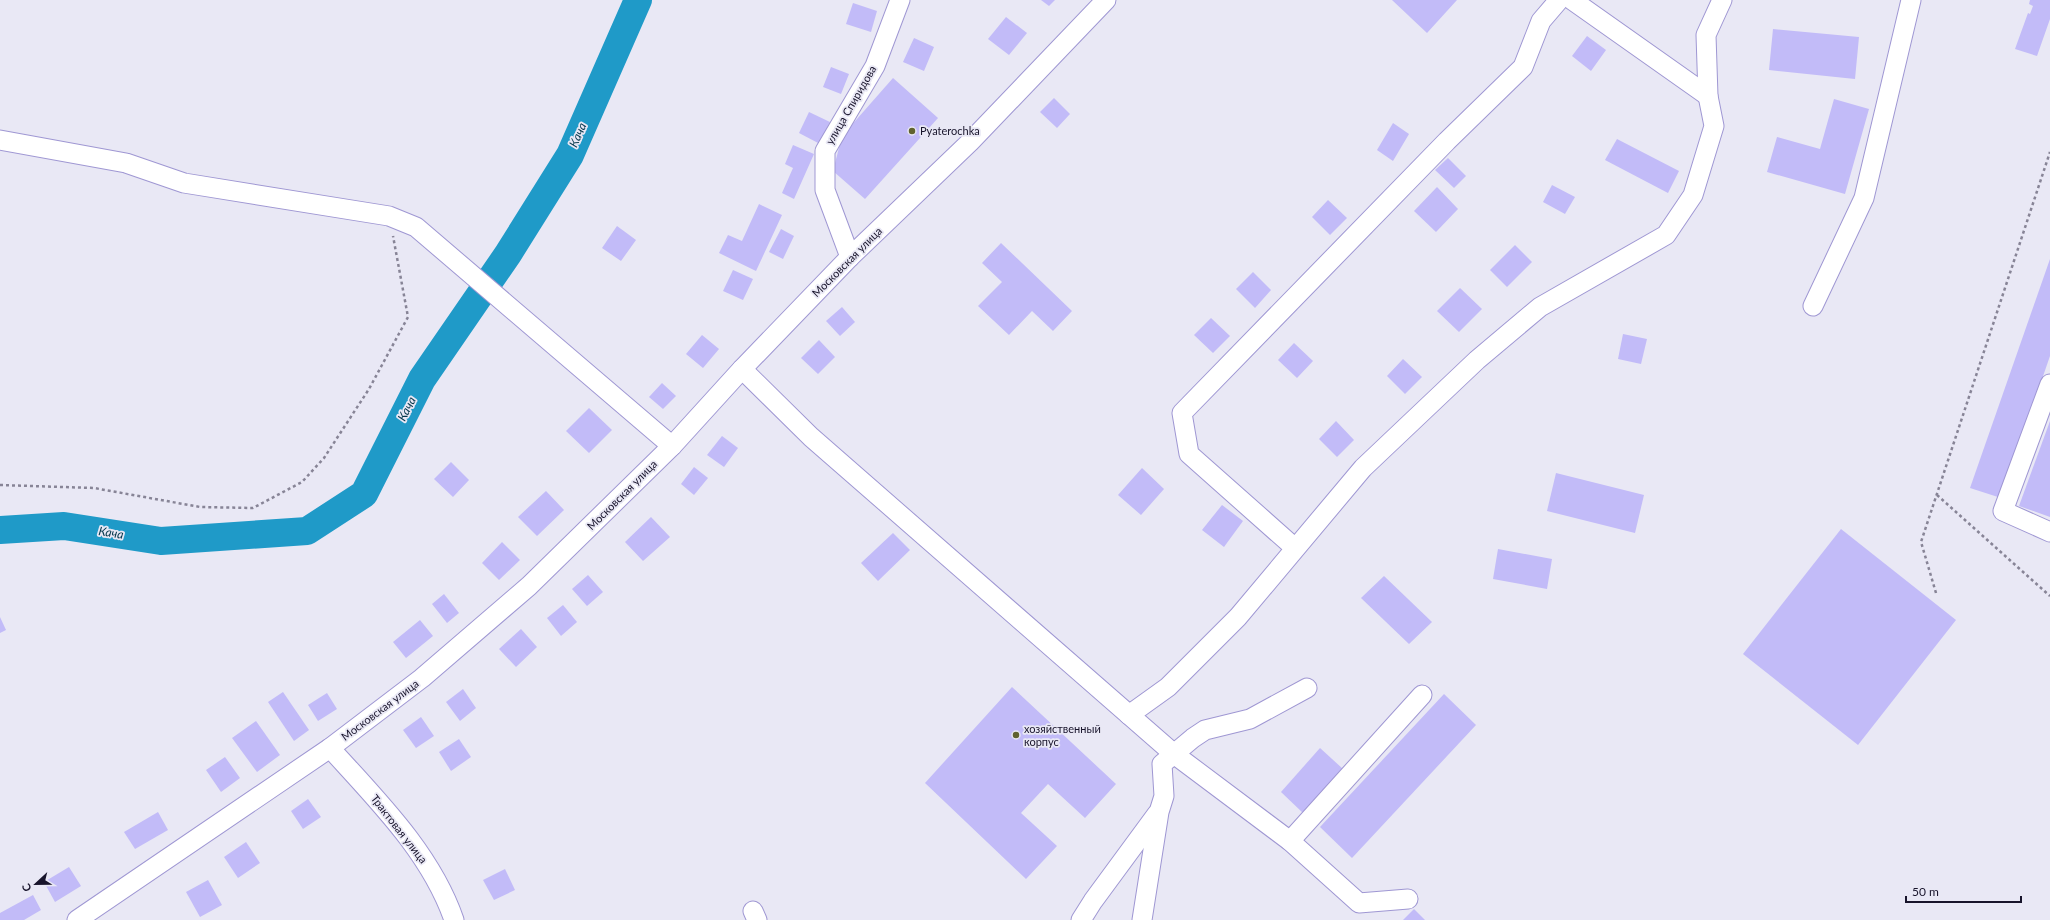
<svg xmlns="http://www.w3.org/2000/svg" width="2050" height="920" viewBox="0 0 2050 920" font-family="Lato,sans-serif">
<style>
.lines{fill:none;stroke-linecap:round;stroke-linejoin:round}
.river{stroke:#1f9ac8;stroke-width:28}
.building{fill:#c2bbf8}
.minor-casing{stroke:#9f97d3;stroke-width:21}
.path{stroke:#878496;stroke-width:2.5;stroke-dasharray:3 3;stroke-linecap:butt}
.minor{stroke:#fff;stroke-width:19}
.poi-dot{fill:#60622f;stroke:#e9e8f5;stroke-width:1.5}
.labels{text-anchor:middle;stroke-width:3.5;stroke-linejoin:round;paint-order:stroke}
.street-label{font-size:11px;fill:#18142b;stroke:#e9e8f5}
.poi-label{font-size:11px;fill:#18142b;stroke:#e9e8f5;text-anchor:start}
.water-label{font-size:12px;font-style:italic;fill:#05384c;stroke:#e9e8f5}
</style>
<rect width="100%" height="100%" fill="#e9e8f5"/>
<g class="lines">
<path class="river" d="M0 530 64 526 161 541 307 531 364 494 422 379 508 254 570 155 638 0"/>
</g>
<g class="building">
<path d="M1041 0H1055L1049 6Z"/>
<path d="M1392 0H1457L1427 33Z"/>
<path d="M2030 0H2050V19L2037 56 2015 49 2028 13 2030 14 2033 6 2029 4Z"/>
<path d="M853 3 877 11 871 32 846 24Z"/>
<path d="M1006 17 1027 33 1009 55 988 39Z"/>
<path d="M1773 29 1859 37 1855 79 1769 70Z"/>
<path d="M1587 36 1606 50 1591 71 1572 56Z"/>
<path d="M914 38 934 47 924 71 903 62Z"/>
<path d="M831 67 849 74 841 94 823 87Z"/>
<path d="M893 78 938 118 865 199 833 171 842 136Z"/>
<path d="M1054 98 1070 114 1057 128 1040 112Z"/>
<path d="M1834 99 1869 109 1845 194 1767 172 1777 137 1820 149Z"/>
<path d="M809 112 830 122 820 144 799 133Z"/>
<path d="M1393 123 1409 134 1393 161 1377 150Z"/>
<path d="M1617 139 1679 171 1668 193 1605 160Z"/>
<path d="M793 145 814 154 794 199 782 193 793 168 785 164Z"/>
<path d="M1448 158 1466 176 1454 188 1435 170Z"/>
<path d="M1552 185 1575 197 1565 214 1543 202Z"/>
<path d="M1437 187 1458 209 1436 232 1414 211Z"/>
<path d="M1328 200 1347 218 1330 235 1312 217Z"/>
<path d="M759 204 782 215 756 271 719 253 728 235 742 241Z"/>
<path d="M617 226 636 240 621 261 602 248Z"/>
<path d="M781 229 794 236 783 259 769 252Z"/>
<path d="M1001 243 1072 311 1053 331 1032 311 1009 335 978 306 1002 282 982 263Z"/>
<path d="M1515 245 1532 262 1507 287 1490 270Z"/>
<path d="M2050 259V356L2001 498 1970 488Z"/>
<path d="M733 270 753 279 743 300 723 291Z"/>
<path d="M1253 272 1271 290 1255 308 1236 289Z"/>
<path d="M1460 288 1482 309 1459 332 1437 311Z"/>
<path d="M842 307 855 322 840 336 826 321Z"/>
<path d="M1211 318 1230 336 1213 353 1194 335Z"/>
<path d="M1623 334 1647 339 1641 364 1618 359Z"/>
<path d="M702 335 719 349 703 368 686 354Z"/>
<path d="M819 340 835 357 818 374 801 358Z"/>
<path d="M1294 343 1313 361 1297 378 1278 360Z"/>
<path d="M1403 359 1422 377 1405 394 1387 376Z"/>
<path d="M662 383 676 396 663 409 649 397Z"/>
<path d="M589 408 612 430 589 453 566 431Z"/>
<path d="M1336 421 1354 440 1337 457 1319 439Z"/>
<path d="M2050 421V517L2019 506Z"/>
<path d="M722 436 738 448 724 467 707 455Z"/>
<path d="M451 462 469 480 453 497 434 479Z"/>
<path d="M694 467 708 478 694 495 681 484Z"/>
<path d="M1142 468 1164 489 1141 515 1118 495Z"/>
<path d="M1556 473 1644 495 1635 533 1547 511Z"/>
<path d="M546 491 564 510 537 536 518 517Z"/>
<path d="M1222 505 1243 521 1224 547 1202 530Z"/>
<path d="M651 517 670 537 643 561 625 542Z"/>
<path d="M1841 529 1956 620 1858 745 1743 654Z"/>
<path d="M893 533 910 550 878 581 861 563Z"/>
<path d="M502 542 520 560 499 580 482 563Z"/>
<path d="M1498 549 1552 559 1547 589 1493 579Z"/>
<path d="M588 575 603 592 587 606 572 589Z"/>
<path d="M1384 576 1432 622 1409 644 1361 598Z"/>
<path d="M444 594 459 613 447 623 432 604Z"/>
<path d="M563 605 577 622 561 636 547 618Z"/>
<path d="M0 617 6 630 0 633Z"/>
<path d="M420 620 433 636 406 658 393 642Z"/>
<path d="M521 629 537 647 516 667 499 649Z"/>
<path d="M1012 687 1116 784 1085 818 1048 784 1021 813 1057 846 1026 879 925 783Z"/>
<path d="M463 689 476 708 460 721 446 702Z"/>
<path d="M283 692 309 730 294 741 268 702Z"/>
<path d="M327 693 337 709 318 721 308 705Z"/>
<path d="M1444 694 1476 725 1352 858 1320 827Z"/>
<path d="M421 717 434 736 416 748 403 730Z"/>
<path d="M256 721 280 755 257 772 232 738Z"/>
<path d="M459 739 471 757 451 771 439 752Z"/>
<path d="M1320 748 1343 769 1303 813 1281 792Z"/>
<path d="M225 757 240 778 221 792 206 770Z"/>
<path d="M308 799 321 817 303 829 291 811Z"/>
<path d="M158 812 168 830 135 849 124 832Z"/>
<path d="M246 842 260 863 238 878 224 857Z"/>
<path d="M69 867 81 886 55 902 44 882Z"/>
<path d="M505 869 515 890 494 900 483 880Z"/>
<path d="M208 880 222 905 200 917 186 892Z"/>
<path d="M33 895 41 910 24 920H0V913Z"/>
<path d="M1414 909 1425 920H1403Z"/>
</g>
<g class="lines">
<g class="minor-casing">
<g id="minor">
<path d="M1572 0 1708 96"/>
<path d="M0 140 126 163 184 183 389 216 416 227 672 446"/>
<path d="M850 257 825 190V151L875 66 900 0"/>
<path d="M1813 306 1864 198 1911 0"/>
<path d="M742 369 811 437 1174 754 1290 841 1359 903 1408 899"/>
<path d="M2050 384 2003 511 2050 532"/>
<path d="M1295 548 1189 454 1182 413 1447 141 1523 67 1541 21 1559 0"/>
<path d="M1129 715 1168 687 1238 617 1363 468 1477 360 1540 307 1666 235 1693 195 1714 126 1708 96 1706 35 1722 0"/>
<path d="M330 748C377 800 431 853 454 920"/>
<path d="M1290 841 1422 695"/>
<path d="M753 911 757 920"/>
<path d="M77 920 330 748 422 678 529 586 672 446 742 369 850 257 970 142 1106 0"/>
<path d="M1081 920 1093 901 1157 814"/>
<path d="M1142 920 1159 812 1164 796 1162 764 1193 738 1205 730 1250 719 1307 688"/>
</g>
</g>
<g class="path">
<path d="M0 485 94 488 200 507 253 508 302 482 324 458 369 389 408 317 393 236"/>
<path d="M1937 495 2050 596"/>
<path d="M1936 593 1921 542 2050 152"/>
</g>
<use href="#minor" class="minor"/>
</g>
<g class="poi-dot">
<circle cx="912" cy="131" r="4"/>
<circle cx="1016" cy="735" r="4"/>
</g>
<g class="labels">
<g class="street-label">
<text transform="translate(851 105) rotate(-60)" y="4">улица Спиридова</text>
<text transform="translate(847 262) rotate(-45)" y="4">Московская улица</text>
<text transform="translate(622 495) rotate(-45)" y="4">Московская улица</text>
<text transform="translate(380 710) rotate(-37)" y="4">Московская улица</text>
<text transform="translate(399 829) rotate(52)" y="4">Трактовая улица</text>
</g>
<g class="poi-label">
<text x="920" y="135">Pyaterochka</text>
<text x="1024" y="733">хозяйственный<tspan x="1024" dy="13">корпус</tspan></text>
</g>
<g class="water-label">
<text transform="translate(578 135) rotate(-66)" y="4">Кача</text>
<text transform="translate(407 409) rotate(-63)" y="4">Кача</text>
<text transform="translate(111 533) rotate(9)" y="4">Кача</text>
</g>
</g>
<g transform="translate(36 884) rotate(248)" stroke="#e9e8f5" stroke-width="3" paint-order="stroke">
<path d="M0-3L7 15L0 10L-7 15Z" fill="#18142b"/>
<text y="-6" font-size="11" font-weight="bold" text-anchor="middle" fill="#18142b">С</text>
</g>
<path d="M1906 896v6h115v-6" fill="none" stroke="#18142b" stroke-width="2"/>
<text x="1912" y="896" font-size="12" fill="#18142b" stroke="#e9e8f5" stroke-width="3" paint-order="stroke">50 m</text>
</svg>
